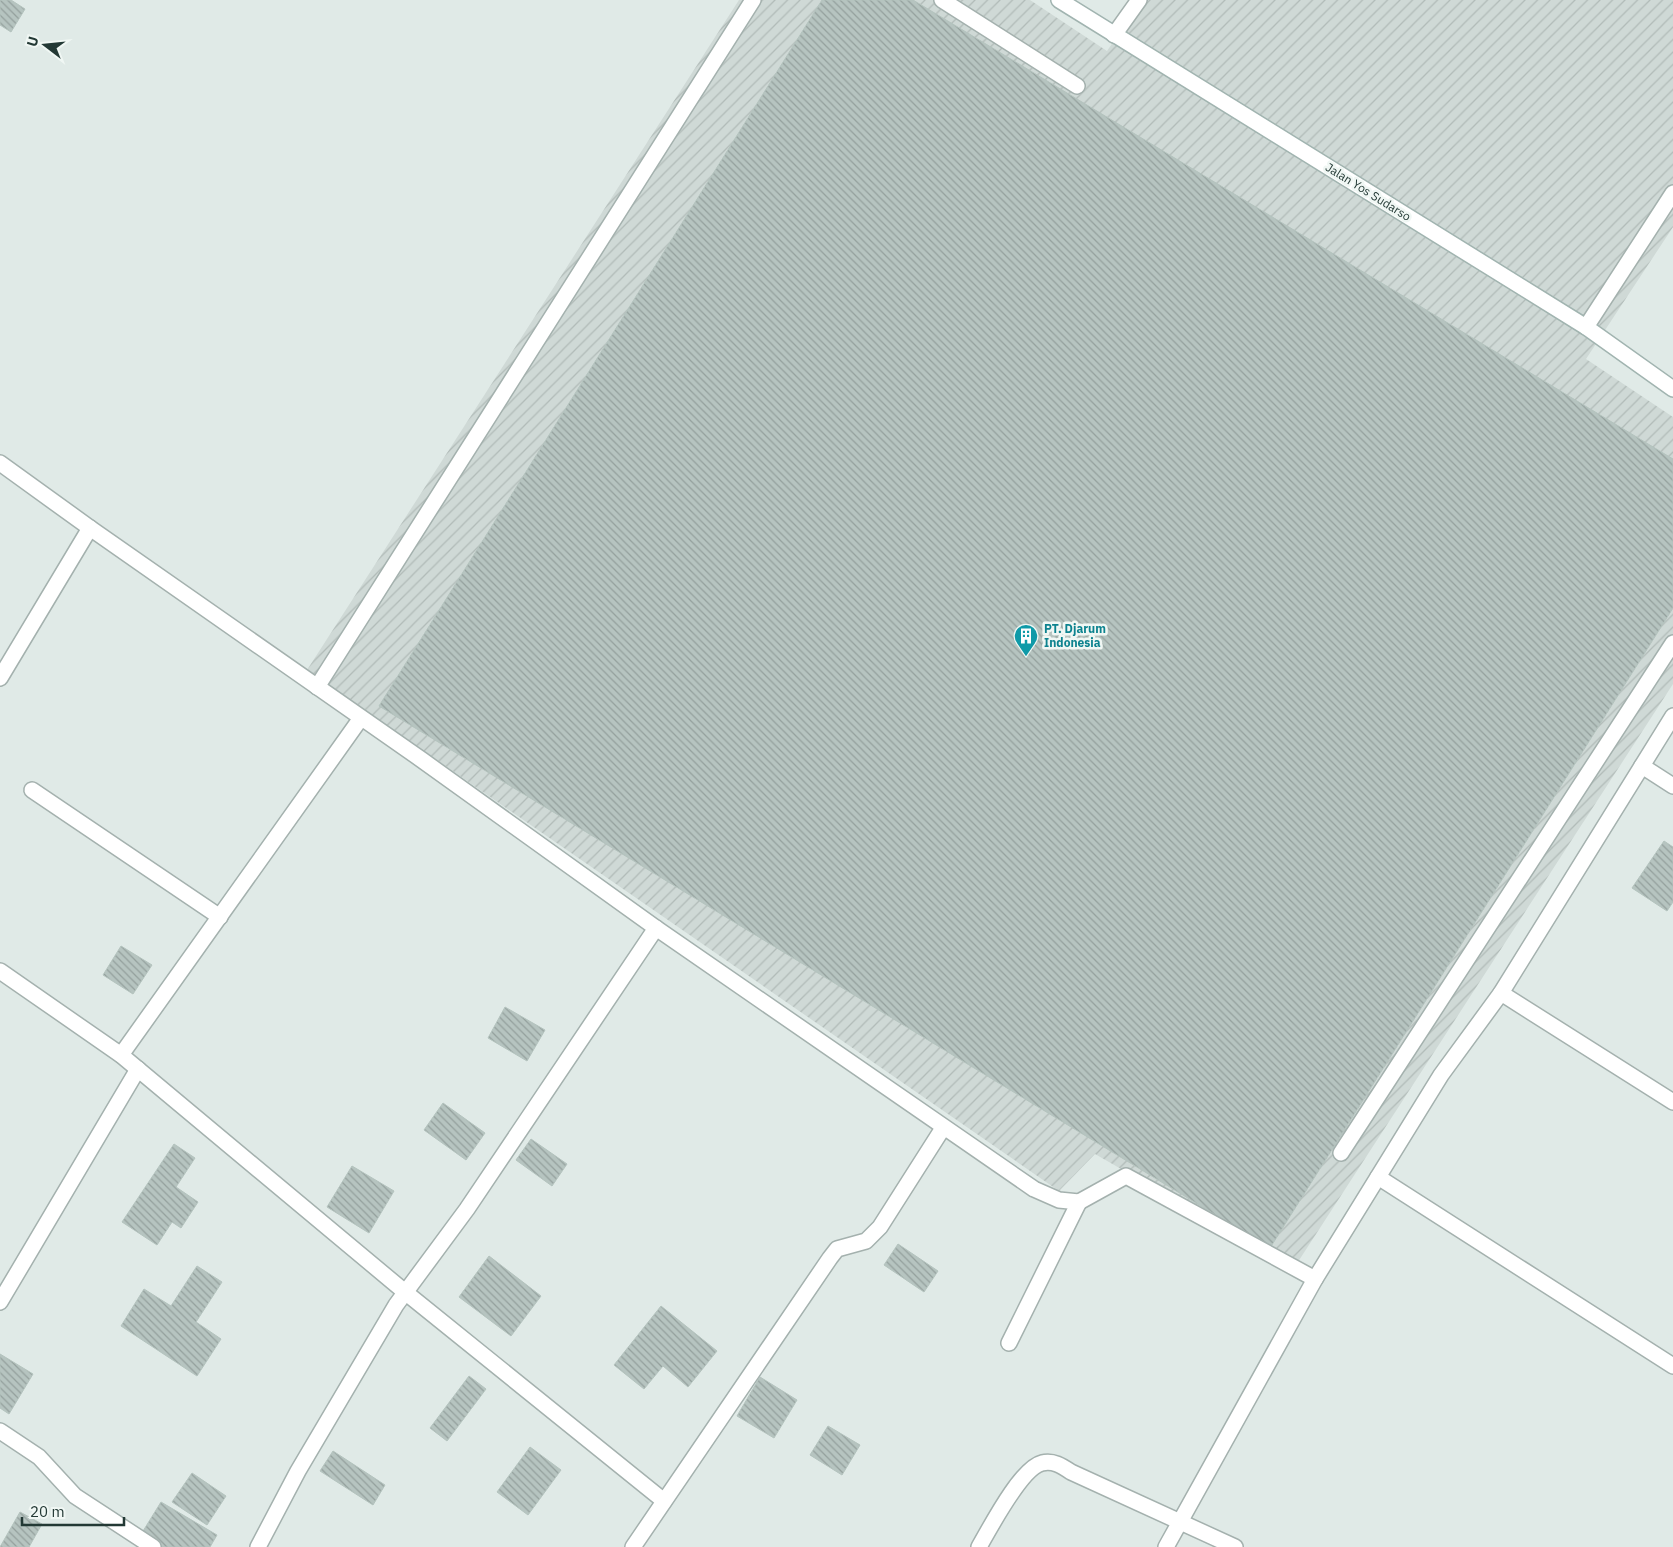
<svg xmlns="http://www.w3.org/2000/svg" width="1673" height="1547" viewBox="0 0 1673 1547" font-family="'IBM Plex Sans',sans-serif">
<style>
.industrial{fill:url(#industrial-furrows)}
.building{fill:url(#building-back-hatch);stroke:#b4c3be}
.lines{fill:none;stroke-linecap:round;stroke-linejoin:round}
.lane-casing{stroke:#a4b1ae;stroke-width:18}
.street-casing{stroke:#a4b1ae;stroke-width:18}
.secondary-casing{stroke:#a1b4b0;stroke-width:18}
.lane{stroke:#fff;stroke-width:15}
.street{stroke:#fff;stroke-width:15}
.secondary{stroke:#fff;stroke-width:15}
.labels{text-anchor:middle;stroke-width:5;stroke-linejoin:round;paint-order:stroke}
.street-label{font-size:12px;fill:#233935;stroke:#f0f7f4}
.culture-label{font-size:12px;font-weight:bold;fill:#0d838f;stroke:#f0f7f4;text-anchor:start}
</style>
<defs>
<pattern id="industrial-furrows" width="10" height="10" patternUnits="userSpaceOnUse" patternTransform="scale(1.25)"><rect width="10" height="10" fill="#cfd9d6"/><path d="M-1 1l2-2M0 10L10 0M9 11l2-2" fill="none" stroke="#b1bbb8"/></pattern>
<pattern id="building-back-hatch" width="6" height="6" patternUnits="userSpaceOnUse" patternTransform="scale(1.25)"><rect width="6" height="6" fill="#b6c4c0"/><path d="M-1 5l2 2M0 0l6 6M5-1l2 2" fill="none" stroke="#94a09d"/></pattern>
</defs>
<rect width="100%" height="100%" fill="#e0eae7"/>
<path class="industrial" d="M739 0H1030L1107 51 1142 0H1673V227L1586 359 1673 417V684L1294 1268 1095 1154 1059 1191 307 670Z"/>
<g class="building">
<path d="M0 0H11L25 9 11 32 0 25Z"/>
<path d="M822 0H913L1673 459V608L1270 1248 379 706Z"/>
<path d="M1664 841 1673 847V902L1667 911 1632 888Z"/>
<path d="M121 946 152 965 133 994 103 975Z"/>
<path d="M505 1007 545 1030 527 1061 488 1038Z"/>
<path d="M443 1103 485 1133 466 1160 424 1130Z"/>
<path d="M531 1139 567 1164 552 1186 516 1160Z"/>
<path d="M174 1144 195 1158 176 1187 198 1202 181 1228 172 1222 157 1245 122 1222Z"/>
<path d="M352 1166 394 1191 369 1233 327 1207Z"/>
<path d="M898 1244 938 1271 924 1292 884 1265Z"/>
<path d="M489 1256 541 1296 511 1336 459 1297Z"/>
<path d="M197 1266 222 1282 196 1322 221 1339 197 1376 121 1326 144 1289 171 1306Z"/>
<path d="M661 1306 717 1351 688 1387 663 1366 644 1389 614 1365Z"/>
<path d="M0 1354 33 1374 9 1414 0 1408Z"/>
<path d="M469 1376 486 1389 447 1441 430 1428Z"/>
<path d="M760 1377 797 1400 774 1438 737 1416Z"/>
<path d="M828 1426 860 1445 842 1475 810 1455Z"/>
<path d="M530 1447 561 1470 528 1515 497 1492Z"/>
<path d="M333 1451 385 1485 373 1505 320 1471Z"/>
<path d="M192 1473 226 1496 207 1525 172 1502Z"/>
<path d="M161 1502 217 1535 210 1547H158L140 1536Z"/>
<path d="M20 1512 42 1524 29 1547H0Z"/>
</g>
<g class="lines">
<g class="lane-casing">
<g id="lane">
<path d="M942 0 1077 86"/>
<path d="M1114 35 1139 0"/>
<path d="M1586 327 1673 193"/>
<path d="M317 687 753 0"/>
<path d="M1341 1153 1673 643"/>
<path d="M1009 1343 1079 1202"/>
</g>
</g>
<g class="street-casing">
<g id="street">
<path d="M0 463 90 528 422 760 656 928 1034 1189 1059 1200 1079 1202 1126 1176 1315 1279"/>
<path d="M0 678 90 528"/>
<path d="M1642 766 1673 786"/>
<path d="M32 790 220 917"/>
<path d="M0 971 121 1055 405 1292 664 1501"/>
<path d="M1501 993 1673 1102"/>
<path d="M121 1055 361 718"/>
<path d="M1378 1177 1673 1366"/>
<path d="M0 1302 138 1069"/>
<path d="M0 1431 39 1457 75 1496 153 1547"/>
<path d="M258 1547 298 1471 396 1305 467 1209 656 928"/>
<path d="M633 1547 830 1258 837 1249 866 1241 880 1227 943 1128"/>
<path d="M979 1547C990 1528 1021 1468 1042 1463 1053 1460 1062 1466 1071 1472L1235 1547"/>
<path d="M1166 1547 1315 1279 1441 1075 1501 993 1673 716"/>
</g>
</g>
<g class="secondary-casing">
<path id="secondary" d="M1059 0 1586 327 1673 389"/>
</g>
<use href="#lane" class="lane"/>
<use href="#street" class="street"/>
<use href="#secondary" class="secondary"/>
</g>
<defs>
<g id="building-pin" transform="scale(1.25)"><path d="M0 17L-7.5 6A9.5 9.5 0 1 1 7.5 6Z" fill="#0f9aa8" stroke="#f0f7f4"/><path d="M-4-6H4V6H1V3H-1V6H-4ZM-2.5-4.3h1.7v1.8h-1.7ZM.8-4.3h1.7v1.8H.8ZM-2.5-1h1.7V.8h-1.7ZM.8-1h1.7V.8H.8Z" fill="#fff"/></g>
</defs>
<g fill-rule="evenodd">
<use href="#building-pin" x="1026" y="636"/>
</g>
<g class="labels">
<g class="street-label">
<text transform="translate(1368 192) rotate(32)" y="4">Jalan Yos Sudarso</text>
</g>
<g class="culture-label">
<text x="1044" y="633">PT. Djarum<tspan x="1044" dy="14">Indonesia</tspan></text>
</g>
</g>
<g transform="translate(45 45) rotate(286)" stroke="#f0f7f4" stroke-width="4" paint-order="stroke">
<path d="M0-4L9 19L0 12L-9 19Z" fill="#233935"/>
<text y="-8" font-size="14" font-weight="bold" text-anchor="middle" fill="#233935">U</text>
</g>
<path d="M22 1517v8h102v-8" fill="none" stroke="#233935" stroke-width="2.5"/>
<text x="30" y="1517" font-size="15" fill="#233935" stroke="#f0f7f4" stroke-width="4" paint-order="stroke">20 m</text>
</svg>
